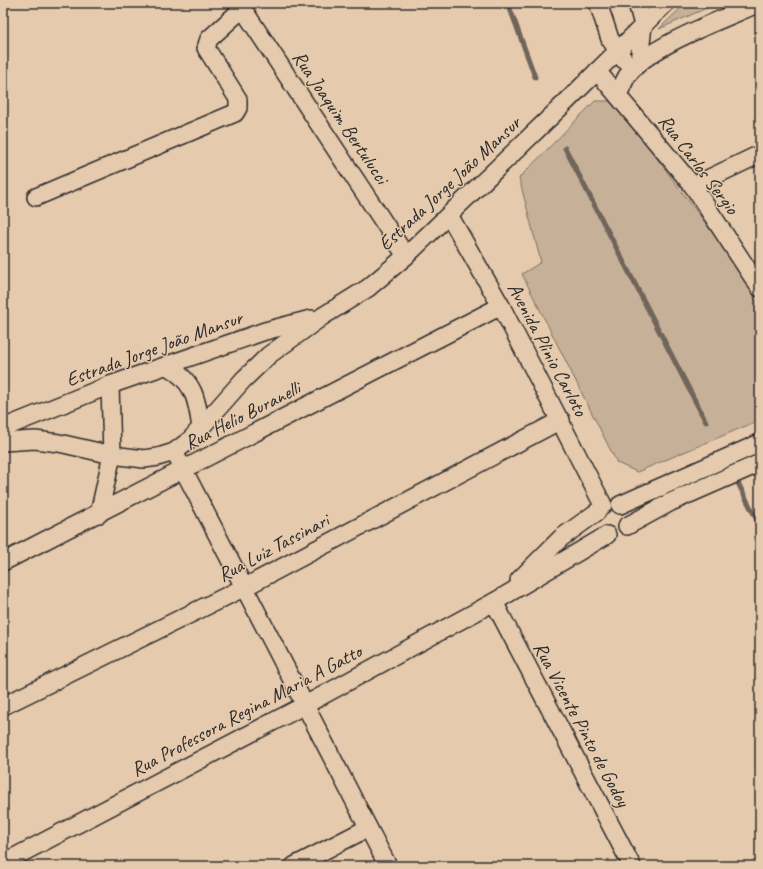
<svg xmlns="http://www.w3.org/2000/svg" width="763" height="869" viewBox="0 0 763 869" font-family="Caveat,sans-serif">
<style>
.green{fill:#c7b098;stroke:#796e62}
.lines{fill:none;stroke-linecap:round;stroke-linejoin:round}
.stream{stroke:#6f655a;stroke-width:5}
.minor-casing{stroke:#2b2b2b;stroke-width:20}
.path{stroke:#2b2b2b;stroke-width:2.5;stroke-dasharray:1 3;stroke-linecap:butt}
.minor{stroke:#e6caad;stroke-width:17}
.labels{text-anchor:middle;stroke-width:3;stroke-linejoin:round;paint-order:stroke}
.street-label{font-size:20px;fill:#2b2b2b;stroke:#e6caad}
</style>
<rect width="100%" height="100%" fill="#e6caad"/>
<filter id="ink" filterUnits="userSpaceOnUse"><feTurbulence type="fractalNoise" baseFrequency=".025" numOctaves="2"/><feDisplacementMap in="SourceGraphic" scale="8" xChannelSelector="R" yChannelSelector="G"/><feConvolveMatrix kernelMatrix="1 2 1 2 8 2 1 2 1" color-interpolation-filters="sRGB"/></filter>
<g filter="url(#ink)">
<g class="green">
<path d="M686 3H718L659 29Z"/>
<path d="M595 101H614L742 272 760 309V420L637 472 617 463 522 274 541 262 519 178Z"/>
</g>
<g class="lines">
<g class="stream">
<path d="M508 3 535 77"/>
<path d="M565 148 706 422"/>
<path d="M738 483 760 526"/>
</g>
<g class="minor-casing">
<g id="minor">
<path d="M239 3 406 256"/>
<path d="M598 3 610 39 624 60"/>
<path d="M637 3 643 25 639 63"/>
<path d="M597 71 693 186 760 288"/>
<path d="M618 95C621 89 624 81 627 76 648 45 725 19 759 3"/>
<path d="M693 186 760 154"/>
<path d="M36 197 235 113 238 108V99L206 48 209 39 242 9"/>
<path d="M449 215 501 306 603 505"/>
<path d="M167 366C194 381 197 399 201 428"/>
<path d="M3 428 110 385 265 331 311 319"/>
<path d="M3 442 35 440 59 443 112 455 144 459 158 457 174 452 190 440 243 380 269 355 323 316 368 288 406 256 567 101 666 3"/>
<path d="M179 461 388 866"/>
<path d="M620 505 760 443"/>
<path d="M99 514 112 455 110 385"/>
<path d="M627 526 671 502 760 463"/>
<path d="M3 562 501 306"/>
<path d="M519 580 561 538 597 512"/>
<path d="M494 602 632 866"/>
<path d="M3 706 245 587 561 420"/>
<path d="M3 863 305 705 494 602 607 535"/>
<path d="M294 866 368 828"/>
</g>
</g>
<path class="path" d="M603 866 610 858"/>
<use href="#minor" class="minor"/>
</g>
</g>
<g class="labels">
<g class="street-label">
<text transform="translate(341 117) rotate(56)" y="7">Rua Joaquim Bertulucci</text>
<text transform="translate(699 164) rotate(53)" y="7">Rua Carlos Sergio</text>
<text transform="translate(449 183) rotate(-43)" y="7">Estrada Jorge João Mansur</text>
<text transform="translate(154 348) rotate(-20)" y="7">Estrada Jorge João Mansur</text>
<text transform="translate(548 349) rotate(62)" y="7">Avenida Plinio Carloto</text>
<text transform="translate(242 415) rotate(-27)" y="7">Rua Helio Buranelli</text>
<text transform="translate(273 547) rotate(-28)" y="7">Rua Luiz Tassinari</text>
<text transform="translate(246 710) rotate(-28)" y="7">Rua Professora Regina Maria A Gatto</text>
<text transform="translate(582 724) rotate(62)" y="7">Rua Vicente Pinto de Godoy</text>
</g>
</g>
<rect width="763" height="869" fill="none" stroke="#e6caad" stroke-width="16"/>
<rect x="8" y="8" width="747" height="853" fill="none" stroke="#2b2b2b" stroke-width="1.5" filter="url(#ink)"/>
</svg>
